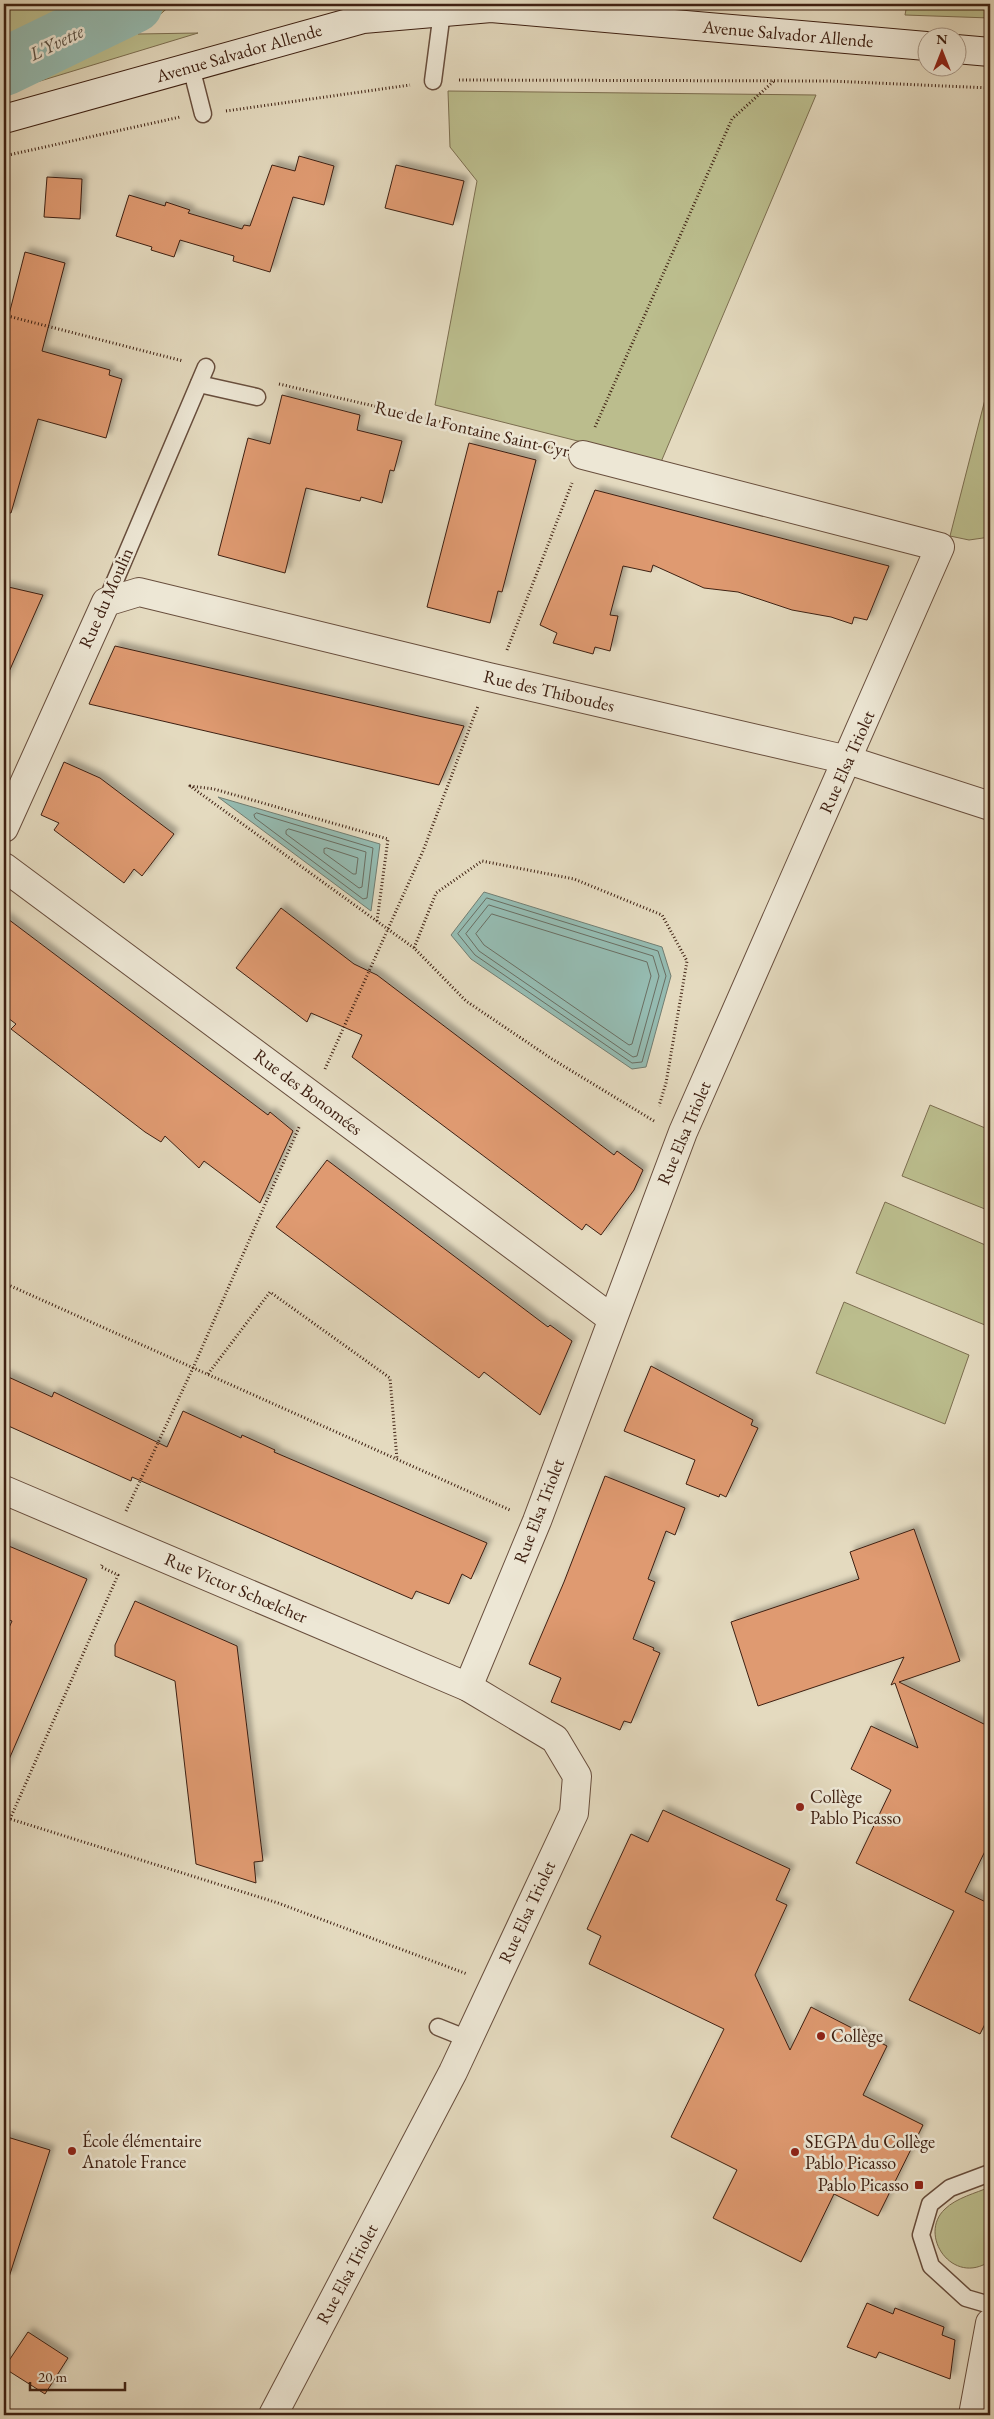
<svg xmlns="http://www.w3.org/2000/svg" width="994" height="2419" viewBox="0 0 994 2419" font-family="'EB Garamond',serif">
<style>
.green{fill:#bbbd8d;stroke:#7c6e50}
.water{fill:#95bbb1;stroke:#727d71}
.lines{fill:none;stroke-linecap:round;stroke-linejoin:round}
.shore{stroke:#6a6e62;stroke-width:1}
.river{stroke:#95bbb1;stroke-width:58}
.building{fill:#df9a71;stroke:#3e2012;filter:url(#shadow)}
.service-casing{stroke:#684e3d;stroke-width:19}
.minor-casing{stroke:#684e3d;stroke-width:30}
.secondary-casing{stroke:#3e2012;stroke-width:30}
.path{stroke:#3e2012;stroke-width:3;stroke-dasharray:1 2.5;stroke-linecap:butt}
.service{stroke:#ede7d5;stroke-width:16}
.minor{stroke:#ede7d5;stroke-width:28}
.secondary{stroke:#ede7d5;stroke-width:28}
.poi-dot{fill:#8f2418;stroke:#ede7d5;stroke-width:2}
.labels{text-anchor:middle;stroke-width:5;stroke-linejoin:round;paint-order:stroke}
.street-label{font-size:18px;fill:#3e2012;stroke:#ede7d5}
.poi-label{font-size:18px;fill:#3e2012;stroke:#ede7d5;text-anchor:start}
.water-label{font-size:19px;font-style:italic;fill:#584e42;stroke:#ede7d5}
</style>
<defs>
<filter id="shadow"><feDropShadow dx="4.5" dy="-4.5" stdDeviation="2.5" flood-color="#0004"/></filter>
</defs>
<rect width="100%" height="100%" fill="#e4dabf"/>
<filter id="stains"><feTurbulence type="fractalNoise" baseFrequency=".004" numOctaves="4"/><feColorMatrix values="0 0 0 0 .2 0 0 0 0 .09 0 0 0 0 .02 0 0 0 .5 -.17"/></filter>
<radialGradient id="worn" r=".72"><stop offset=".6" stop-color="#630" stop-opacity="0"/><stop offset="1" stop-color="#630" stop-opacity=".3"/></radialGradient>
<g class="green">
<path d="M4 4H172L138 34 198 33 4 92Z"/>
<path d="M907 4H990V18L905 15Z"/>
<path d="M448 91 816 95 661 462 435 405 477 181 450 147Z"/>
<path d="M990 380V537L969 540 950 536Z"/>
<path d="M930 1105 990 1130V1211L902 1176Z"/>
<path d="M885 1202 990 1247V1311L985 1325 856 1273Z"/>
<path d="M844 1302 969 1355 945 1424 816 1373Z"/>
<path d="M990 2187V2261C953 2287 917 2235 945 2209 956 2198 976 2193 990 2187Z"/>
</g>
<g class="water">
<path d="M218 797 380 844 371 911Z"/>
<path d="M484 892 662 947 671 976 646 1067 632 1069 471 959 451 935Z"/>
</g>
<g class="lines">
<g class="shore">
<path d="M257 813 373 848 367 898 363 899 255 818 254 815Z"/>
<path d="M289 829 366 852 362 887 359 888 286 834V831Z"/>
<path d="M327 848 358 858 356 874H353L324 853V849Z"/>
<path d="M487 898 658 951 666 976 642 1062 632 1063 475 955 458 934Z"/>
<path d="M489 905 653 956 659 976 637 1056 633 1057 479 951 466 934Z"/>
<path d="M492 914 647 962 651 976 632 1044 629 1045 484 945 476 934Z"/>
</g>
<path class="river" d="M4 67 134 4"/>
</g>
<g class="building">
<path d="M299 156 334 166 324 205 293 197 270 272 233 261 234 256 180 240 174 257 151 250 152 247 116 236 129 195 165 206 166 202 190 210 188 213 242 229 244 225 250 226 272 165 295 171Z"/>
<path d="M396 165 464 181 453 225 385 208Z"/>
<path d="M47 177 82 179 80 219 44 217Z"/>
<path d="M25 252 65 263 42 351 110 370 109 375 122 379 106 438 38 419 11 513 4 512V334Z"/>
<path d="M282 395 360 415 357 430 402 441 394 471 390 470 382 503 361 497 360 501 306 488 285 573 218 555 248 438 270 444Z"/>
<path d="M469 443 536 460 502 592 498 591 490 623 427 607Z"/>
<path d="M595 490 889 566 867 620 854 617 852 624 831 617 792 610 738 592 704 588 653 565 651 572 623 566 610 615 618 616 610 651 595 647 593 654 553 643 557 633 540 625Z"/>
<path d="M4 586 43 595 4 683Z"/>
<path d="M115 646 423 717 464 726 439 785 89 704Z"/>
<path d="M64 762 100 778 174 834 142 876 134 869 124 883 54 830 59 823 41 815Z"/>
<path d="M281 908 354 964 377 975 614 1155 617 1151 643 1170 634 1190 601 1235 586 1224 582 1230 352 1057 362 1035 311 1013 307 1022 236 968Z"/>
<path d="M4 916 268 1115 270 1112 293 1131 260 1203 204 1161 199 1168 165 1136 161 1142 145 1132 11 1029 16 1024 4 1015Z"/>
<path d="M327 1160 548 1327 550 1325 572 1341 540 1415 484 1372 479 1378 276 1227Z"/>
<path d="M651 1366 753 1420 751 1425 758 1428 726 1497 720 1494 719 1497 686 1484 695 1460 624 1431Z"/>
<path d="M4 1375 52 1397 54 1392 167 1447 183 1411 241 1438 242 1435 275 1450 274 1452 487 1543 471 1579 462 1574 449 1604 416 1591 412 1599 132 1477 131 1481 4 1424Z"/>
<path d="M605 1476 685 1508 675 1535 666 1531 648 1579 655 1582 633 1639 654 1648 653 1650 660 1653 631 1723 624 1721 620 1730 551 1702 561 1678 529 1664 564 1582Z"/>
<path d="M914 1529 960 1661 899 1682 990 1727V1841L965 1892 990 1904V2014L980 2034 909 2000 954 1911 856 1863 891 1790 851 1769 871 1726 918 1748 895 1683 891 1685 904 1657 758 1706 731 1622 859 1579 850 1552Z"/>
<path d="M4 1544 87 1579 4 1771V1639L12 1621 4 1618Z"/>
<path d="M135 1601 237 1646 263 1861 254 1862 256 1883 196 1864 175 1681 115 1656V1645Z"/>
<path d="M663 1810 790 1869 776 1900 787 1905 755 1975 790 2050 811 2007 887 2046 863 2095 923 2125 878 2216 834 2194 801 2262 713 2218 737 2170 671 2137 724 2029 589 1964 601 1936 587 1929 631 1834 648 1842Z"/>
<path d="M4 2136 50 2150 9 2277 4 2276Z"/>
<path d="M867 2303 893 2314 895 2308 944 2327 942 2335 955 2340 950 2379 879 2352 876 2358 847 2347Z"/>
<path d="M28 2332 68 2358 45 2394 4 2368Z"/>
</g>
<g class="lines">
<g class="service-casing">
<g id="service">
<path d="M191 67 203 114"/>
<path d="M433 81 442 12"/>
<path d="M199 384 257 397"/>
<path d="M106 602 206 367"/>
<path d="M438 2027 468 2039"/>
<path d="M990 2173 950 2188 930 2204 921 2235 931 2266 966 2298 990 2305"/>
</g>
</g>
<g class="minor-casing">
<g id="minor">
<path d="M4 828 106 602 139 592 489 677 848 760 990 806"/>
<path d="M4 867 611 1318"/>
<path d="M4 1490 468 1687 555 1739 577 1776 574 1813 453 2072 273 2415"/>
<path d="M468 1687 537 1521 683 1132 940 547 583 455"/>
<path d="M973 2415 990 2323"/>
</g>
</g>
<g class="secondary-casing">
<g id="secondary">
<path d="M956 49 990 52"/>
<path d="M4 119 363 19 491 8 926 46"/>
</g>
</g>
<g class="path">
<path d="M459 80 830 81 990 88"/>
<path d="M226 111 410 85"/>
<path d="M4 156 180 117"/>
<path d="M4 315 183 361"/>
<path d="M279 384 555 448"/>
<path d="M595 427 732 119 774 81"/>
<path d="M507 650 572 483"/>
<path d="M377 921 388 839 214 789 190 786 414 948"/>
<path d="M325 1069 423 851 478 706"/>
<path d="M654 1121 552 1059 466 1001 414 948 436 893 482 861 574 879 662 915 687 961 666 1083 659 1106"/>
<path d="M4 1283 510 1510"/>
<path d="M208 1374 270 1292 390 1378 397 1459"/>
<path d="M126 1511 193 1368 300 1125"/>
<path d="M4 1817 278 1903 467 1974"/>
<path d="M10 1819 118 1575 101 1567 102 1565"/>
</g>
<use href="#service" class="service"/>
<use href="#minor" class="minor"/>
<use href="#secondary" class="secondary"/>
</g>
<g class="poi-dot">
<circle cx="800" cy="1807" r="5"/>
<circle cx="821" cy="2036" r="5"/>
<circle cx="72" cy="2151" r="5"/>
<circle cx="795" cy="2152" r="5"/>
<rect x="914" y="2180" width="10" height="10" rx="2.5"/>
</g>
<g class="labels">
<g class="street-label">
<text transform="translate(788 34) rotate(5)" y="6">Avenue Salvador Allende</text>
<text transform="translate(239 53) rotate(-16)" y="6">Avenue Salvador Allende</text>
<text transform="translate(472 429) rotate(13)" y="6">Rue de la Fontaine Saint-Cyr</text>
<text transform="translate(106 598) rotate(-66)" y="6">Rue du Moulin</text>
<text transform="translate(549 691) rotate(13)" y="6">Rue des Thiboudes</text>
<text transform="translate(847 762) rotate(-66)" y="6">Rue Elsa Triolet</text>
<text transform="translate(308 1092) rotate(37)" y="6">Rue des Bonomées</text>
<text transform="translate(684 1133) rotate(-67)" y="6">Rue Elsa Triolet</text>
<text transform="translate(539 1511) rotate(-69)" y="6">Rue Elsa Triolet</text>
<text transform="translate(236 1588) rotate(23)" y="6">Rue Victor Schœlcher</text>
<text transform="translate(527 1912) rotate(-65)" y="6">Rue Elsa Triolet</text>
<text transform="translate(347 2274) rotate(-62)" y="6">Rue Elsa Triolet</text>
</g>
<g class="poi-label">
<text x="810" y="1803">Collège<tspan x="810" dy="21">Pablo Picasso</tspan></text>
<text x="831" y="2042">Collège</text>
<text x="82" y="2147">École élémentaire<tspan x="82" dy="21">Anatole France</tspan></text>
<text x="805" y="2148">SEGPA du Collège<tspan x="805" dy="21">Pablo Picasso</tspan></text>
<text x="909" y="2191" text-anchor="end">Pablo Picasso</text>
</g>
<g class="water-label">
<text transform="translate(56 42) rotate(-26)" y="7">L'Yvette</text>
</g>
</g>
<rect width="994" height="2419" fill="none" stroke="#e4dabf" stroke-width="20"/>
<rect x="5" y="5" width="984" height="2409" fill="none" stroke="#3e2012" stroke-width="2.5"/>
<rect x="10" y="10" width="974" height="2399" fill="none" stroke="#3e2012"/>
<g transform="translate(942 52)"><circle r="24" fill="#ede7d5" stroke="#a79787"/>
<path d="M0-4L9 19L0 12L-9 19Z" fill="#8f2418"/>
<text y="-8" font-size="14" font-weight="bold" text-anchor="middle" fill="#3e2012">N</text>
</g>
<path d="M30 2382v8h95v-8" fill="none" stroke="#3e2012" stroke-width="2.5"/>
<text x="38" y="2382" font-size="15" fill="#3e2012" stroke="#ede7d5" stroke-width="4" paint-order="stroke">20 m</text>
<rect width="100%" height="100%" filter="url(#stains)"/>
<rect width="100%" height="100%" fill="url(#worn)"/>
</svg>
